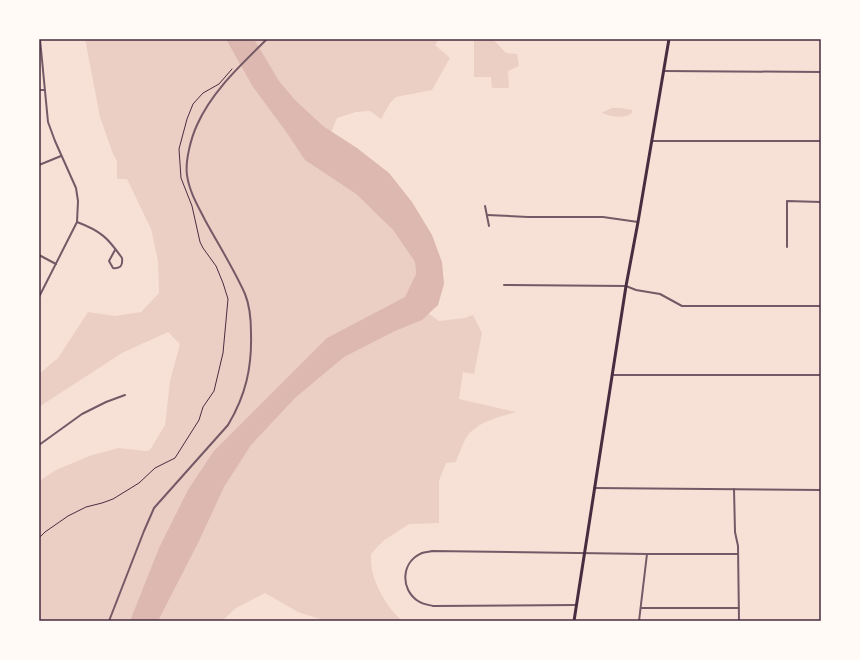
<svg xmlns="http://www.w3.org/2000/svg" width="860" height="660" viewBox="0 0 860 660" font-family="'Asap Condensed',sans-serif">
<style>
.green{fill:#ebcfc5}
.water{fill:#dcb8b0}
.lines{fill:none;stroke-linecap:round;stroke-linejoin:round}
.path{stroke:#4a2c40;stroke-width:1}
.minor{stroke:#755966;stroke-width:2}
.tertiary{stroke:#755966;stroke-width:2}
.primary{stroke:#4a2c40;stroke-width:3}
.neatline{fill:none;stroke:#4a2c40;stroke-width:1.5}
</style>
<rect width="100%" height="100%" fill="#f7e1d7"/>
<g class="green">
<path d="M85 39H439L435 45 450 58 432 90 396 97 390 103 381 119 370 111 356 112 337 118 317 168 356 194 393 230 415 262 416 274 406 297 439 321 465 318 473 315 482 333 474 374 463 372 459 399 516 412C499 417 476 422 466 438 462 445 459 454 456 462L446 463 439 481V523L409 524 383 541 371 554C371 559 371 565 372 570 375 586 389 611 403 621H326L298 612 265 593 236 608 222 621H39V481L56 470 92 455 119 448 146 451 150 450 165 425 170 381 180 344 168 332 122 353 39 407V374L58 358 88 312 115 316 141 312 159 293 158 261 151 229 127 179H117V161L113 154 100 117Z"/>
<path d="M474 39H493L506 53 517 54 519 66 508 71 509 88H492L491 77H474Z"/>
<path d="M612 108H621L632 110V113C624 119 612 117 602 113L603 112Z"/>
</g>
<path class="water" d="M226 39H254L279 81 295 100 323 126 357 148 389 173 412 202 432 235 442 262 444 284 438 305 422 320 395 331 344 357 295 398 251 445 224 487 199 541 158 621H130L159 548 188 490 213 452 327 338 405 297 416 274 415 262 393 230 356 194 305 160 287 133 253 87Z"/>
<g class="lines">
<path class="path" d="M39 538 45 532 68 516 86 507 102 503 113 499 139 483 155 468 175 458 199 420 203 407 214 391 223 353 228 299 223 283 216 266 203 248 200 242 192 206 181 178 179 149 187 119 193 104 203 93 219 84 232 69"/>
<g class="minor">
<path d="M664 71 821 72"/>
<path d="M39 90H44"/>
<path d="M652 141H821"/>
<path d="M39 165 61 156"/>
<path d="M485 206 489 226"/>
<path d="M487 215 528 217H603L638 222"/>
<path d="M77 222C101 231 108 238 122 258 123 266 120 269 113 268L109 261 115 250"/>
<path d="M787 247V201L821 202"/>
<path d="M39 255 56 264"/>
<path d="M504 285 626 286 636 290 660 294 682 306H821"/>
<path d="M39 297 77 222 78 201 76 188 55 141 48 122 40 39"/>
<path d="M612 375H821"/>
<path d="M39 445 82 414 106 402 125 395"/>
<path d="M594 488 821 490"/>
<path d="M734 489 735 532 738 546 739 621"/>
<path d="M576 605 433 606C429 605 422 604 418 601 400 589 401 562 422 553 425 552 429 552 432 551L647 554H738"/>
<path d="M641 608H739"/>
<path d="M639 621 647 554"/>
</g>
<path class="tertiary" d="M109 621 144 531 154 508 228 425C246 395 252 367 251 333 251 320 250 306 245 294 234 269 218 244 205 220 198 206 189 191 187 175 185 161 191 138 197 125 212 91 241 65 267 39"/>
<path class="primary" d="M574 621 626 286 638 222 669 39"/>
</g>
<rect width="860" height="660" fill="none" stroke="#fffaf5" stroke-width="80"/>
<rect x="40" y="40" width="780" height="580" class="neatline"/>
</svg>
